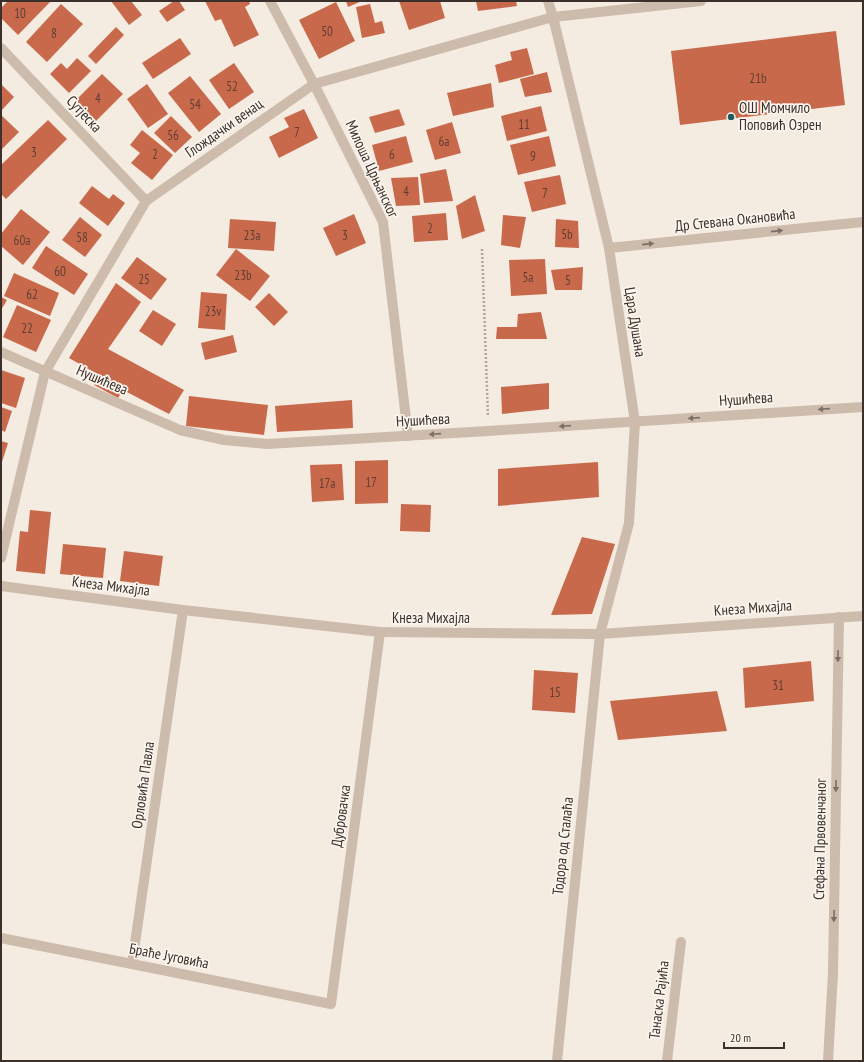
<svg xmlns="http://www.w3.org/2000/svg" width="864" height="1062" viewBox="0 0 864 1062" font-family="'PT Sans Narrow',sans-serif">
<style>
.building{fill:#c8694b}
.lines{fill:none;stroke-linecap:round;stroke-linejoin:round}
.path{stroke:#b9a596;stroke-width:2.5;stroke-dasharray:2 2;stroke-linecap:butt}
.minor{stroke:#cdbbac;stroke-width:10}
.oneway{fill:#7d6f65}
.poi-dot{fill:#1f5a5e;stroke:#fbf5ee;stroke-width:1.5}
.labels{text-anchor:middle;stroke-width:3.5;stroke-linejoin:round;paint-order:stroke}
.number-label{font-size:13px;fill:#5e3e33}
.poi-label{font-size:15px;fill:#3b302b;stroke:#fbf5ee;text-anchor:start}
.street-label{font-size:15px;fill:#3b302b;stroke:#fbf5ee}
</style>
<rect width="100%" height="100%" fill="#f4ebe1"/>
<g class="building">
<path d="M8 1H51L18 35 1 18V8Z"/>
<path d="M111 1H131L142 15 129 25Z"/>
<path d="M174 1H179L185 10 167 22 159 11Z"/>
<path d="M205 1H249L250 4 245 7 259 35 234 47 221 19 215 21Z"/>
<path d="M346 1H362L348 7Z"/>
<path d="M399 1H440L445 18 409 30Z"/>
<path d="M476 1H516L517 6 478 11Z"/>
<path d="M336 2 355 41 319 59 299 20Z"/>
<path d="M61 4 83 24 47 62 26 42Z"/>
<path d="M370 4 375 23 382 21 385 33 362 38 356 7Z"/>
<path d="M116 27 124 35 96 64 88 56Z"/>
<path d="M836 31 845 105 680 125 671 51Z"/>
<path d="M180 38 191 54 153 79 142 63Z"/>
<path d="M527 48 534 74 499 83 495 65 512 60 510 52Z"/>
<path d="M77 58 91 71 69 93 50 74 61 63 67 69Z"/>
<path d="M234 63 254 92 229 109 209 80Z"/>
<path d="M547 72 552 92 525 97 520 79Z"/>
<path d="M102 74 123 94 95 122 74 102Z"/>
<path d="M190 76 221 114 199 132 168 93Z"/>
<path d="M491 83 494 107 453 116 447 93Z"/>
<path d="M1 84 14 97 1 111Z"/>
<path d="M147 84 168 114 148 128 127 99Z"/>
<path d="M541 106 547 131 507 141 501 116Z"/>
<path d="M304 109 318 138 279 158 269 137 289 127 284 118Z"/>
<path d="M399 109 405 125 375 133 369 117Z"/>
<path d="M1 115 19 132 1 150Z"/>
<path d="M171 116 192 137 175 153 154 133Z"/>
<path d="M48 120 67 139 6 199 1 194V165Z"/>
<path d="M452 122 461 153 435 160 426 130Z"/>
<path d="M142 130 173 155 152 180 131 163 140 153 130 145Z"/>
<path d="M406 136 413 162 379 171 372 145Z"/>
<path d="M549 136 556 166 518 175 510 145Z"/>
<path d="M446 169 453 201 424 203 420 174Z"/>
<path d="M560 175 566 204 532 212 524 182Z"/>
<path d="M418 177 420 205 396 206 391 178Z"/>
<path d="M92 186 109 199 113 194 125 203 108 226 79 203Z"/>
<path d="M475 195 485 231 462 239 456 206Z"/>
<path d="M21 209 50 232 23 265 1 246V234Z"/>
<path d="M446 213 448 240 414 242 412 216Z"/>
<path d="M354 214 366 243 336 256 323 228Z"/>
<path d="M503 215 526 217 520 248 501 245Z"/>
<path d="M80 217 102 235 85 257 62 240Z"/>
<path d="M230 219 276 222 274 251 228 248Z"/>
<path d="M556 219 578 221 579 248 555 247Z"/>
<path d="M46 246 88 274 74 295 32 268Z"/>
<path d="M236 249 270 276 250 301 216 275Z"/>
<path d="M137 257 167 279 151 300 121 278Z"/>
<path d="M545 259 547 294 511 296 509 260Z"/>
<path d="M583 267 582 290H555L551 270Z"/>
<path d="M14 273 59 293 50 316 4 296Z"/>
<path d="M116 283 141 302 108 349 184 390 169 414 123 390 118 398 94 385 99 375 69 358Z"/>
<path d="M201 292 227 294 225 330 198 328Z"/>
<path d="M269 293 288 312 274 326 255 307Z"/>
<path d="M1 297 7 300 1 310Z"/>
<path d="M17 305 51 320 36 352 3 337Z"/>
<path d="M153 310 176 324 162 346 139 331Z"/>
<path d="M541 312 547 339H496L497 327H517L518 314Z"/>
<path d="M233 335 237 352 205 360 201 343Z"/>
<path d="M1 370 25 378 16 408 1 403Z"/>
<path d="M549 383V409L502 414 501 387Z"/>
<path d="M189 396 268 405 264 435 186 426Z"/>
<path d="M352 400 353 428 277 432 275 406Z"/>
<path d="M1 407 12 411 5 432 1 430Z"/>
<path d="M1 441 8 443 1 465Z"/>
<path d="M388 460V503L355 504V461Z"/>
<path d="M598 462 599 497 498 506V469Z"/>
<path d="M342 464 344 500 312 502 310 465Z"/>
<path d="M401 504 431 505 430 532 400 531Z"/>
<path d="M30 510 51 512 45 574 16 571 20 531 28 532Z"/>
<path d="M582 537 615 544 592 614 551 615Z"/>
<path d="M63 544 106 548 103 578 60 574Z"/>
<path d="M124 551 163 556 159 586 120 581Z"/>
<path d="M811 661 814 701 745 708 743 668Z"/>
<path d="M534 670 578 673 575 713 532 710Z"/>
<path d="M717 691 727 731 618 740 610 701Z"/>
</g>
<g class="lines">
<path class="path" d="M482 249 488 417"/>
<g class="minor">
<path d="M270 1 314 84 383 222 408 436"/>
<path d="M548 1 553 17 609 248 635 422 629 523 600 634 557 1061"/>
<path d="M1 48 146 201"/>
<path d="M609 248 863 222"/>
<path d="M1 352 180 430 224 440 267 444 488 431 863 407"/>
<path d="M1 558 45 372 146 201 314 84 553 17 701 1"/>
<path d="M1 586 183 610 380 632 600 634 863 616"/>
<path d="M1 938 132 964 331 1004 380 632"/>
<path d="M132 964 183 610"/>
<path d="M667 1061 681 942"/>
<path d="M828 1061 833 973 839 617"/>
</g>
</g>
<defs><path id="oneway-solid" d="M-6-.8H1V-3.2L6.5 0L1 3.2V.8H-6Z"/></defs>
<g class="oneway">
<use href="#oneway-solid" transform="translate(777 231) rotate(-6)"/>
<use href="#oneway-solid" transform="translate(648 244) rotate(-6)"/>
<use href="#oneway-solid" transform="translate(824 409) rotate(176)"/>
<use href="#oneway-solid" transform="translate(694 418) rotate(176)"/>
<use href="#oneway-solid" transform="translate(565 426) rotate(176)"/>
<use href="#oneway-solid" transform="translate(435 434) rotate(176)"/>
<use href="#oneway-solid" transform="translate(838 656) rotate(91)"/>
<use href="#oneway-solid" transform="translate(836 786) rotate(91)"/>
<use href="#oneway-solid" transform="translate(834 916) rotate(91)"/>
</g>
<circle class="poi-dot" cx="731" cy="117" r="4"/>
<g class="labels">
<g class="number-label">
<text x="20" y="18">10</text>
<text x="327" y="36">50</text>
<text x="54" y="38">8</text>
<text x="758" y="83">21b</text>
<text x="232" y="91">52</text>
<text x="98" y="103">4</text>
<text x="195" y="109">54</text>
<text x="524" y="129">11</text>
<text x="297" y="137">7</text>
<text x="173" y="140">56</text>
<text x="444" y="146">6a</text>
<text x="34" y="157">3</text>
<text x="155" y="159">2</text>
<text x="392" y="159">6</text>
<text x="533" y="161">9</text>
<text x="406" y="196">4</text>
<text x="545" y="198">7</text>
<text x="430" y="233">2</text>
<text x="567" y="239">5b</text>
<text x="252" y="240">23a</text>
<text x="345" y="240">3</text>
<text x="82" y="242">58</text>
<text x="22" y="245">60a</text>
<text x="60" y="276">60</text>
<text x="243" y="280">23b</text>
<text x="528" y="282">5a</text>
<text x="144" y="284">25</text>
<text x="568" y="285">5</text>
<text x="32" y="299">62</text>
<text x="213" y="316">23v</text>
<text x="27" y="333">22</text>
<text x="371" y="487">17</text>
<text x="327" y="488">17a</text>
<text x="778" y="690">31</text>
<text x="555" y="697">15</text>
</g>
<g class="poi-label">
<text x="739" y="113">ОШ Момчило<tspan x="739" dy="17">Поповић Озрен</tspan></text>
</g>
<g class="street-label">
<text transform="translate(84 114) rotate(47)" y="5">Сутјеска</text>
<text transform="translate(224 128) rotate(-35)" y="5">Глождачки венац</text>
<text transform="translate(372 169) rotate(65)" y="5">Милоша Црњанског</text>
<text transform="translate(735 220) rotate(-6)" y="5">Др Стевана Окановића</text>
<text transform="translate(635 322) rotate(81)" y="5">Цара Душана</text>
<text transform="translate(102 380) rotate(23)" y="5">Нушићева</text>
<text transform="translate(746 399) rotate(-4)" y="5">Нушићева</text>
<text transform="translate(423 420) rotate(-3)" y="5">Нушићева</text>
<text transform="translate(111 586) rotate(7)" y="5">Кнеза Михајла</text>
<text transform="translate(753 608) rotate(-4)" y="5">Кнеза Михајла</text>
<text x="431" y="623">Кнеза Михајла</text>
<text transform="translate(143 785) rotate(-82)" y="5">Орловића Павла</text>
<text transform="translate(341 816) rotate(-82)" y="5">Дубровачка</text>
<text transform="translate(820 839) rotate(-89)" y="5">Стефана Првовенчаног</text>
<text transform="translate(563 846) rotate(-84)" y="5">Тодора од Сталаћа</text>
<text transform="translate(169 956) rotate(11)" y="5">Браће Југовића</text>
<text transform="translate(659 1000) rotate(-83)" y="5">Танаска Рајића</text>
</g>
</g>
<rect width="864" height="1062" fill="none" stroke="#3b302b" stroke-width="4"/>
<path d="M724 1042v6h60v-6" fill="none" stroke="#3b302b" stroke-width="2"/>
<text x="730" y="1042" font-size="12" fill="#3b302b" stroke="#fbf5ee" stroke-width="3" paint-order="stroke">20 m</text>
</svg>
